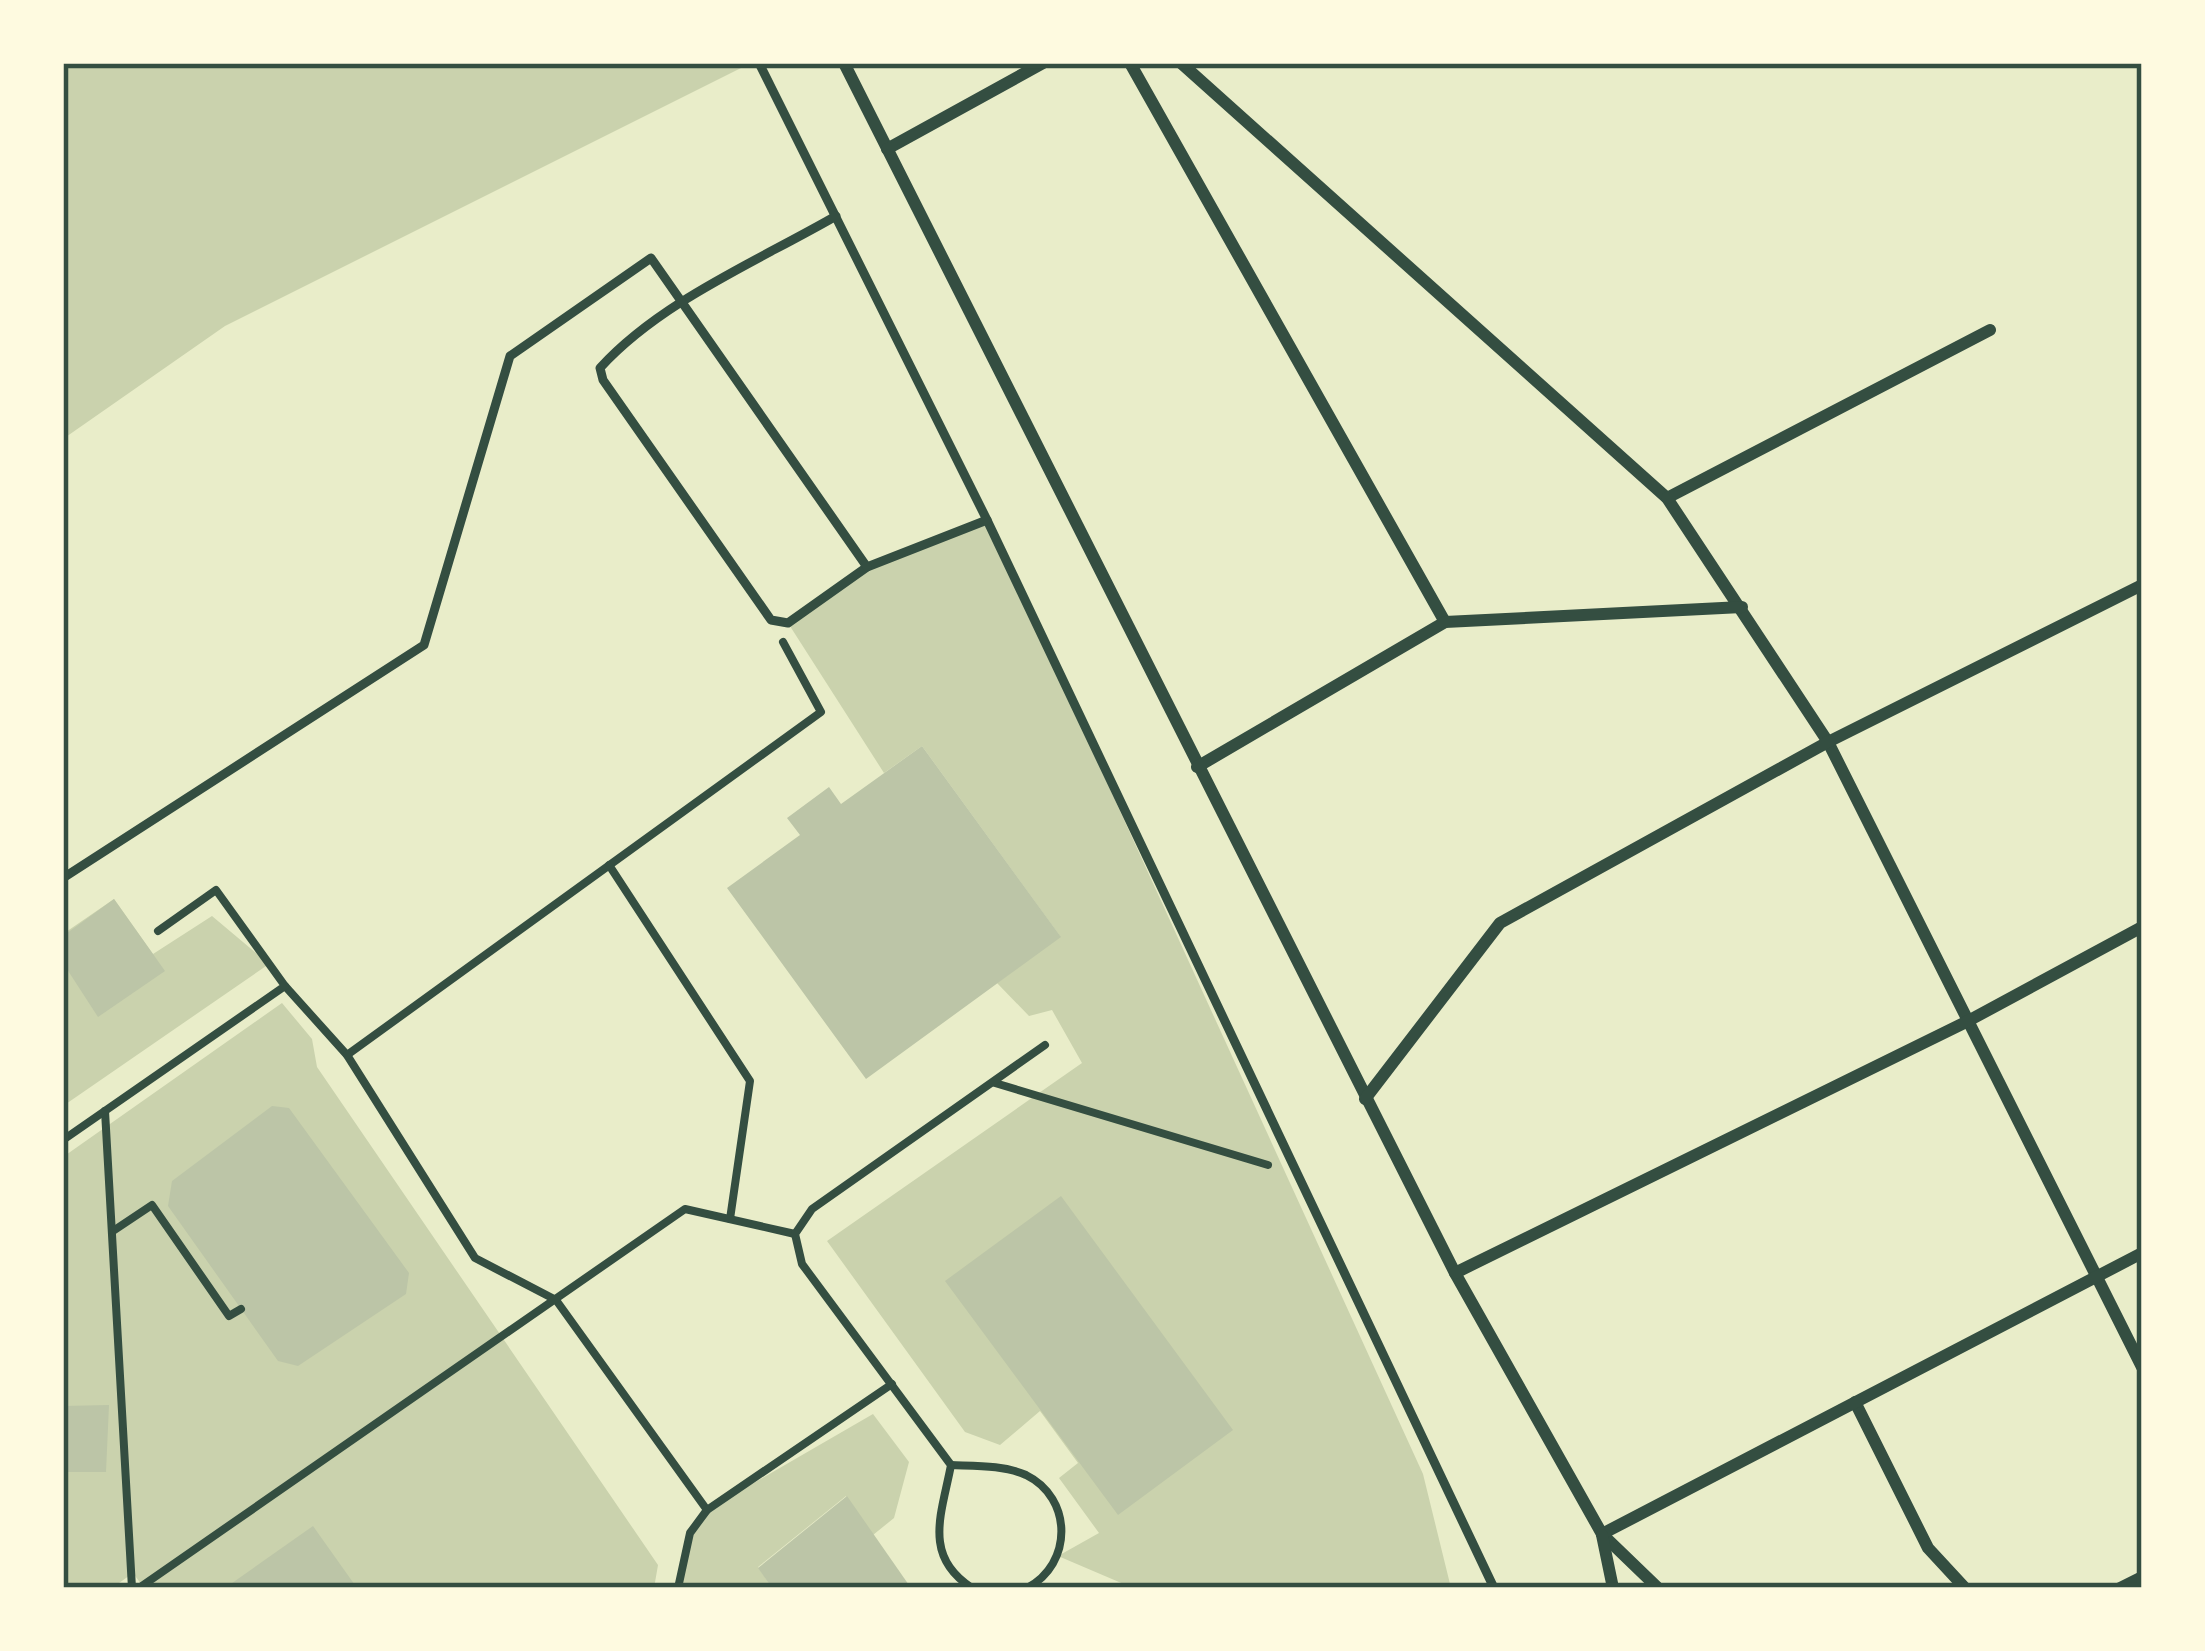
<svg xmlns="http://www.w3.org/2000/svg" width="2205" height="1651" viewBox="0 0 2205 1651" font-family="Lato,sans-serif">
<style>
.green{fill:#cad2ad}
.building{fill:#bcc5a7}
.lines{fill:none;stroke-linecap:round;stroke-linejoin:round}
.path{stroke:#344e41;stroke-width:8}
.service{stroke:#344e41;stroke-width:9}
.minor{stroke:#344e41;stroke-width:12}
.neatline{fill:none;stroke:#344e41;stroke-width:4.5}
</style>
<rect width="100%" height="100%" fill="#e9edc9"/>
<g class="green">
<path d="M63 63H751L225 326 63 439Z"/>
<path d="M987 520 1423 1474 1451 1588H1133L1058 1556 1099 1533 1059 1478 1078 1463 1040 1411 1000 1445 965 1432 827 1241 1082 1063 1052 1010 1029 1016 997 983 1060 936 922 746 884 773 788 623 867 567Z"/>
<path d="M114 899 153 954 212 916 269 964 63 1106V934Z"/>
<path d="M282 1003 312 1039 317 1067 658 1565 654 1588H144L133 1573 112 1588H63V1157Z"/>
<path d="M873 1414 909 1462 894 1518 873 1535 846 1496 758 1567 772 1588H678L690 1533 707 1510Z"/>
</g>
<g class="building">
<path d="M922 746 1061 937 866 1079 727 888 800 835 787 818 829 787 841 804Z"/>
<path d="M114 899 165 971 98 1017 63 963V936Z"/>
<path d="M272 1106 289 1108 409 1273 406 1294 298 1366 278 1361 168 1206 172 1181Z"/>
<path d="M1061 1196 1233 1430 1118 1515 945 1281Z"/>
<path d="M109 1405 106 1472H67L63 1406Z"/>
<path d="M847 1496 911 1588H772L758 1568Z"/>
<path d="M313 1526 357 1588H225Z"/>
</g>
<g class="lines">
<g class="path">
<path d="M609 865 750 1081 730 1219"/>
<path d="M285 986 347 1055 475 1258 556 1300 707 1510"/>
<path d="M347 1055 821 712 783 642"/>
<path d="M995 1083 1268 1165"/>
<path d="M105 1111 132 1588"/>
<path d="M63 1140 285 986 216 890 158 931"/>
<path d="M113 1231 152 1205 229 1316 241 1309"/>
<path d="M951 1465C975 1466 1004 1465 1026 1475 1073 1498 1073 1564 1027 1588"/>
<path d="M139 1588 685 1209 795 1234"/>
<path d="M678 1588 690 1533 707 1510 892 1384"/>
<path d="M972 1588C922 1556 942 1513 951 1465L802 1264 795 1234 812 1209 1045 1045"/>
</g>
<g class="service">
<path d="M759 63 987 520 1494 1588"/>
<path d="M836 216C758 261 661 301 600 368L603 380 771 620 788 623 867 567 987 520"/>
<path d="M63 878 424 645 510 356 651 258 867 567"/>
</g>
<g class="minor">
<path d="M844 63 1455 1273 1602 1534 1658 1588"/>
<path d="M1130 63 1445 622"/>
<path d="M1181 63 1667 498 1828 742 2142 1367"/>
<path d="M887 149 1043 63"/>
<path d="M1667 498 1990 330"/>
<path d="M1197 767 1445 622 1742 607"/>
<path d="M1365 1099 1500 923 1828 742 2142 585"/>
<path d="M1455 1273 1968 1021 2142 927"/>
<path d="M1855 1402 1928 1548 1965 1588"/>
<path d="M1602 1534 2142 1253"/>
<path d="M1602 1535 1613 1588"/>
<path d="M2120 1588 2142 1577"/>
</g>
</g>
<rect width="2205" height="1651" fill="none" stroke="#fefae0" stroke-width="132"/>
<rect x="66" y="66" width="2073" height="1519" class="neatline"/>
</svg>
